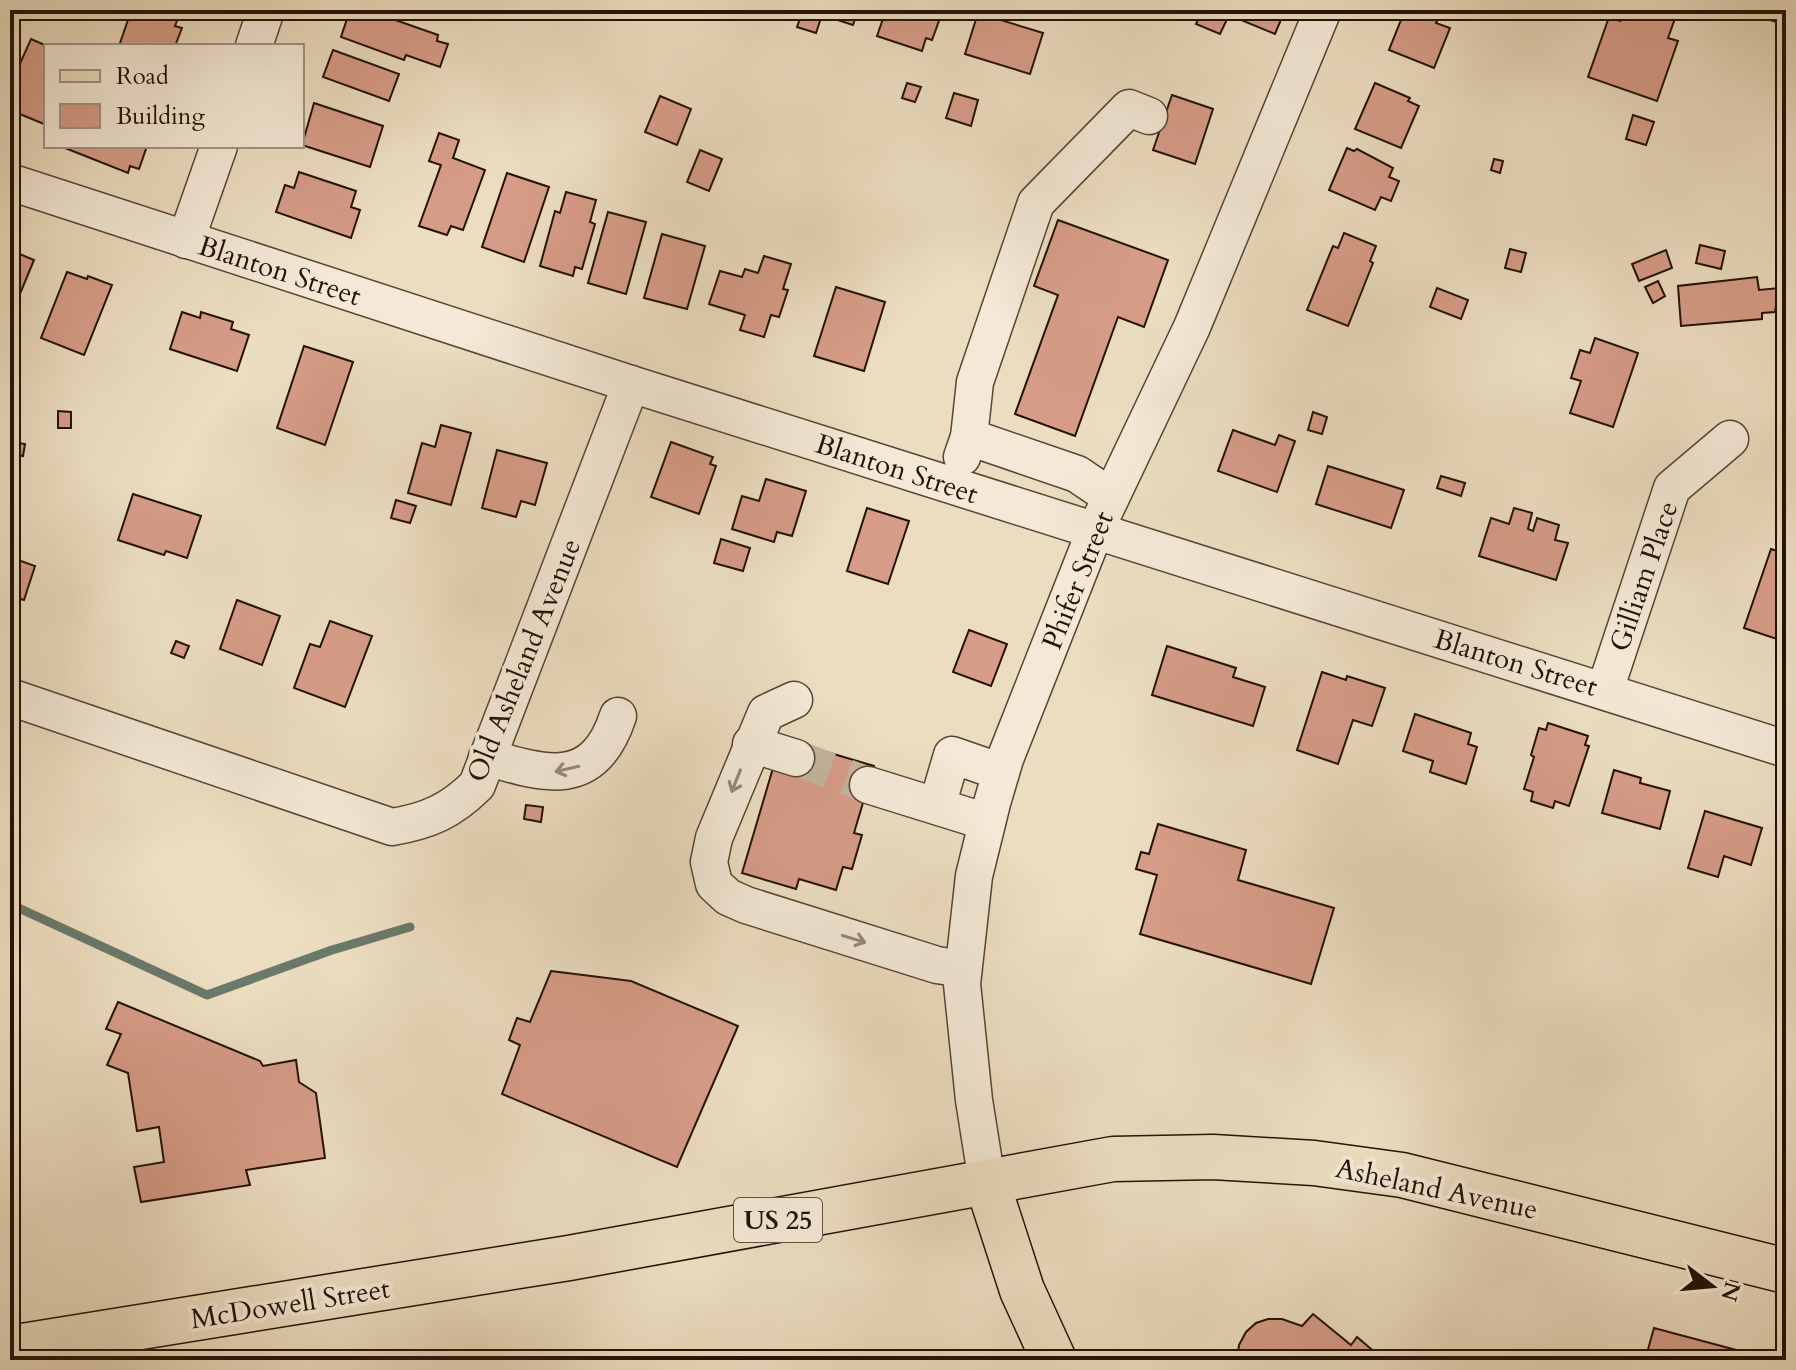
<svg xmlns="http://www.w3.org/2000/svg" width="1796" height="1370" viewBox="0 0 1796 1370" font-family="Cardo,serif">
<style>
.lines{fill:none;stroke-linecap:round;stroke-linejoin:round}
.stream{stroke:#6a796a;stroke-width:9}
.building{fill:#d69c87;stroke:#231205;stroke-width:2}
.minor-tunnel{stroke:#c4b49b;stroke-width:36;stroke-dasharray:36 18;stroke-linecap:butt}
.minor-casing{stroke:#554534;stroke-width:39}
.major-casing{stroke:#231205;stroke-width:47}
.minor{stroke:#f3e9d6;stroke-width:36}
.major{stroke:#ecddc0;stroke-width:44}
.oneway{stroke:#958878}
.labels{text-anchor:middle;stroke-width:8;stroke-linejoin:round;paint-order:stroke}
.shield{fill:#f3e9d6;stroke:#615244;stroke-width:2}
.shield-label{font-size:26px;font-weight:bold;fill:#231205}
.street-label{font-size:28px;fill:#231205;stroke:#f3e9d6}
</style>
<rect width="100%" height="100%" fill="#ecddc0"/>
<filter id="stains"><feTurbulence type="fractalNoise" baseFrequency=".0025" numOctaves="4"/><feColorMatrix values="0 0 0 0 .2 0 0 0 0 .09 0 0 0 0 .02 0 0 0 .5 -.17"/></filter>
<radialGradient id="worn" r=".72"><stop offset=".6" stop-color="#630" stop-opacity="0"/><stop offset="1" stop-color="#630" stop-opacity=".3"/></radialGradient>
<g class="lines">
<path class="stream" d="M10 904 207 995 332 950 410 927"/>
</g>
<g class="building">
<path d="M134 10H181L175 26 182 28 175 46H119L131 11Z"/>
<path d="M350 10H367L438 35 437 41 448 44 440 67 406 55 404 60 341 37Z"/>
<path d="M803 10H858L853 25 822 15 816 33 797 27Z"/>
<path d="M886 10H943L932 40 926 38 922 51 877 36Z"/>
<path d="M1202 10H1285L1275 34 1229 15 1220 34 1196 24Z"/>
<path d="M1405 10 1415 13 1416 11 1438 19 1436 23 1450 28 1434 68 1389 50Z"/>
<path d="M1624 10H1678L1668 38 1678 41 1657 101 1588 77 1609 17 1620 21Z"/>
<path d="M1786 10V25L1742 11V10Z"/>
<path d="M978 13 1043 33 1030 74 965 54Z"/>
<path d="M31 39 47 46 44 124 10 110V86Z"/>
<path d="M333 50 399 74 389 101 323 77Z"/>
<path d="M907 83 921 87 915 102 902 98Z"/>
<path d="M1375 83 1410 98 1408 101 1419 106 1401 148 1355 129Z"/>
<path d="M954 93 978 100 971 126 946 118Z"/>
<path d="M1172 95 1213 109 1195 164 1153 150Z"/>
<path d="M660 96 691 109 677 145 645 132Z"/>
<path d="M314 103 383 126 370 167 302 145Z"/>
<path d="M1633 115 1654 122 1646 145 1626 139Z"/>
<path d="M439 133 459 140 453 158 485 170 463 230 451 226 447 235 419 226 441 165 429 161Z"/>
<path d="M60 146H147L139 169 130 166 128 173Z"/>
<path d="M1347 148 1354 151 1357 149 1393 168 1389 177 1399 181 1391 201 1381 197 1375 210 1329 190Z"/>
<path d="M700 150 722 159 709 191 687 182Z"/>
<path d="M1494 159 1503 161 1500 173 1491 170Z"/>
<path d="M299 172 356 191 351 207 360 210 351 238 276 212 285 185 294 188Z"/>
<path d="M507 173 549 187 524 262 482 247Z"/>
<path d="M566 192 596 200 590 222 595 224 582 269 575 267 573 276 540 266 555 211 560 213Z"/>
<path d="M608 212 646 222 626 294 588 283Z"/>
<path d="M1058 220 1168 260 1144 327 1118 317 1075 436 1015 414 1058 295 1034 286Z"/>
<path d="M1344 233 1376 246 1370 261 1373 263 1348 326 1307 310 1333 246 1338 248Z"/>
<path d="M662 234 705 246 687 309 644 298Z"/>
<path d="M1700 245 1725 251 1721 269 1696 263Z"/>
<path d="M1510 249 1526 253 1521 272 1505 268Z"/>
<path d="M10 250 34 260 10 318Z"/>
<path d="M1666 250 1672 268 1639 281 1632 264Z"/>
<path d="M764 256 791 264 783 289 788 290 779 317 771 315 764 337 740 330 745 315 709 304 720 271 742 277 745 269 758 273Z"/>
<path d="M67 272 87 279 88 276 112 285 84 355 41 338Z"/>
<path d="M1757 277 1759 290 1779 288 1775 312 1762 313V319L1681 326 1678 286Z"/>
<path d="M1658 281 1665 296 1653 303 1645 287Z"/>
<path d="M836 287 885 302 864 371 814 356Z"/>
<path d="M1437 288 1468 300 1461 319 1430 307Z"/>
<path d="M182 312 200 318 201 312 233 322 231 329 249 335 237 371 170 349Z"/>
<path d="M1595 338 1638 353 1613 427 1570 413 1581 381 1571 378 1580 350 1590 353Z"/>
<path d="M304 346 353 362 325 445 277 428Z"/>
<path d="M58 411 71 412V428H58Z"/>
<path d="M1313 412 1327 417 1322 434 1308 430Z"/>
<path d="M441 425 471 433 451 505 408 493 422 443 435 447Z"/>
<path d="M1233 430 1275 445 1279 435 1295 441 1277 492 1218 471Z"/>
<path d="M12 442 25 444 23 456 10 454Z"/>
<path d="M671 442 713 457 710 464 716 466 699 514 651 497Z"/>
<path d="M497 450 547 463 535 505 521 501 516 517 482 508Z"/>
<path d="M1328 466 1404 490 1391 528 1316 504Z"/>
<path d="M1441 476 1465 483 1461 496 1437 488Z"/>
<path d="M766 479 806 491 792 536 777 532 774 542 732 529 742 496 759 501Z"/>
<path d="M133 494 201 516 187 558 166 551 164 555 118 540Z"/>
<path d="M396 500 416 506 410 523 391 518Z"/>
<path d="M867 508 909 521 888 584 847 571Z"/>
<path d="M1514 508 1532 513 1528 529 1533 531 1537 518 1559 525 1555 540 1568 543 1556 580 1479 556 1491 518 1509 524Z"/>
<path d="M721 539 750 548 743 571 714 563Z"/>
<path d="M1771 549 1786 554V642L1744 628Z"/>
<path d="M10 557 35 566 24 600 10 596Z"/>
<path d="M237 600 280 616 262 665 220 649Z"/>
<path d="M330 621 372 636 345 707 294 688 310 644 320 647Z"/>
<path d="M969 630 1007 644 991 686 953 672Z"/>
<path d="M176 641 189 646 184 658 171 653Z"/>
<path d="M1167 646 1236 668 1233 677 1265 687 1253 726 1152 695Z"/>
<path d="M1322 672 1346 680 1347 676 1385 688 1372 726 1353 720 1338 764 1297 750Z"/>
<path d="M1415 714 1471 733 1468 744 1477 747 1466 784 1430 772 1433 761 1403 751Z"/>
<path d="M1548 723 1588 736 1585 745 1589 746 1569 806 1555 801 1553 808 1531 801 1533 792 1524 789 1534 757 1531 755 1539 728 1546 730Z"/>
<path d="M800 744 874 766 854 833 862 835 852 869 843 867 836 890 799 879 796 889 742 873 773 768Z"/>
<path d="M1614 770 1641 778 1640 783 1670 791 1660 829 1602 813Z"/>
<path d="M526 805 543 807 541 822 524 819Z"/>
<path d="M1705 811 1762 828 1751 865 1724 856 1718 877 1688 868Z"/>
<path d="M1158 824 1246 850 1238 880 1334 908 1311 984 1140 934 1157 875 1136 869 1141 852 1149 854Z"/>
<path d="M551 971 631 981 738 1026 677 1167 502 1094 520 1045 509 1040 517 1018 530 1022Z"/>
<path d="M118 1002 260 1061 263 1066 296 1060 299 1082 316 1093 325 1158 246 1170 250 1185 141 1202 134 1167 164 1162 159 1127 137 1131 128 1073 107 1065 121 1034 106 1029Z"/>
<path d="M1313 1314 1351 1345 1357 1337 1377 1354 1371 1360H1237L1239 1345 1246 1332 1256 1323 1268 1319H1282L1302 1326Z"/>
<path d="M1654 1328 1755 1355 1754 1360H1645Z"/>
</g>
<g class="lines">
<path class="minor-tunnel" d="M796 758 868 785"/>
<g class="minor-casing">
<g id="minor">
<path d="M254 46 266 10"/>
<path d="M10 182 631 384 1786 749"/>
<path d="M186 240 219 146"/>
<path d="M969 437 975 382 1036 203 1129 108 1149 116"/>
<path d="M962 457 969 437 1077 474 1111 497"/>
<path d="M1605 690 1672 488 1730 439"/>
<path d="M10 697 392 827C428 821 451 811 477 785L631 384"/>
<path d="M794 700 766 713 714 838 709 862 714 884 728 897 746 905 937 965 963 969"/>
<path d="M751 744 796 758"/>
<path d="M487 757C546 775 594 789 618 716"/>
<path d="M868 785 987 822"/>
<path d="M937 806 952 755 1001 772"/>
<path d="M987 1182 974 1100 962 984 974 876 992 803 1005 759 1095 531 1192 327 1323 10"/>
</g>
</g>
<g class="major-casing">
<g id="major">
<path d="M987 1182 1022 1290 1054 1360"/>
<path d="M10 1348 569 1258 1113 1159 1213 1157 1314 1163 1402 1175 1786 1271"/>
</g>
</g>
<use href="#minor" class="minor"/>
<use href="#major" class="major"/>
</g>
<defs><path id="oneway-shaft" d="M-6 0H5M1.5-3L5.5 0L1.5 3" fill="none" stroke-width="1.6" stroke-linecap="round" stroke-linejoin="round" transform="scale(2)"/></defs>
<g class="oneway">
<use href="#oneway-shaft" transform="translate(567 769) rotate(167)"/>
<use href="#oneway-shaft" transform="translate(736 781) rotate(112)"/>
<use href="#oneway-shaft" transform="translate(854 939) rotate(17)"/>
</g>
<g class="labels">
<rect class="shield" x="734" y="1198" width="88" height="44" rx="6"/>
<g class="shield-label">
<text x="778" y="1229">US 25</text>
</g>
<g class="street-label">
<text transform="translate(280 270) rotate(18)" y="10">Blanton Street</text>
<text transform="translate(897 468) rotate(18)" y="10">Blanton Street</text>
<text transform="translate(1643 576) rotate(-71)" y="10">Gilliam Place</text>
<text transform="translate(1077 580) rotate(-68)" y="10">Phifer Street</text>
<text transform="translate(523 660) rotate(-68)" y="10">Old Asheland Avenue</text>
<text transform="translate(1516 662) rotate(17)" y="10">Blanton Street</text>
<text transform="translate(1437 1188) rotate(12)" y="10">Asheland Avenue</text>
<text transform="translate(290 1303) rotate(-9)" y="10">McDowell Street</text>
</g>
</g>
<rect width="1796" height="1370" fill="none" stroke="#ecddc0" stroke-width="40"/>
<rect x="12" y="12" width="1772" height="1346" fill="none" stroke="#231205" stroke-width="4"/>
<rect x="20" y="20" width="1756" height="1330" fill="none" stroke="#231205" stroke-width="2"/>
<rect x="44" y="44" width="260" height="104" fill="#f3e9d6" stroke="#a09382" stroke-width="2"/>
<rect x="60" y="70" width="40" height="12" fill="#ecddc0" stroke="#a09382" stroke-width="2"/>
<text x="116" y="84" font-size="24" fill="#231205">Road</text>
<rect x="60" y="104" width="40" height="24" fill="#d69c87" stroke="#a09382" stroke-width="2"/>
<text x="116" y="124" font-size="24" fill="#231205">Building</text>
<g transform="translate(1712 1286) rotate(106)" stroke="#f3e9d6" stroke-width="6" paint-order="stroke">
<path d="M0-6L14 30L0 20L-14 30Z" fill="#231205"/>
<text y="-12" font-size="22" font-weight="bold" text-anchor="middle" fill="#231205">N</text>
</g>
<rect width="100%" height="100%" filter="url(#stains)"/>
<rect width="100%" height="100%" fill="url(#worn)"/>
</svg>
